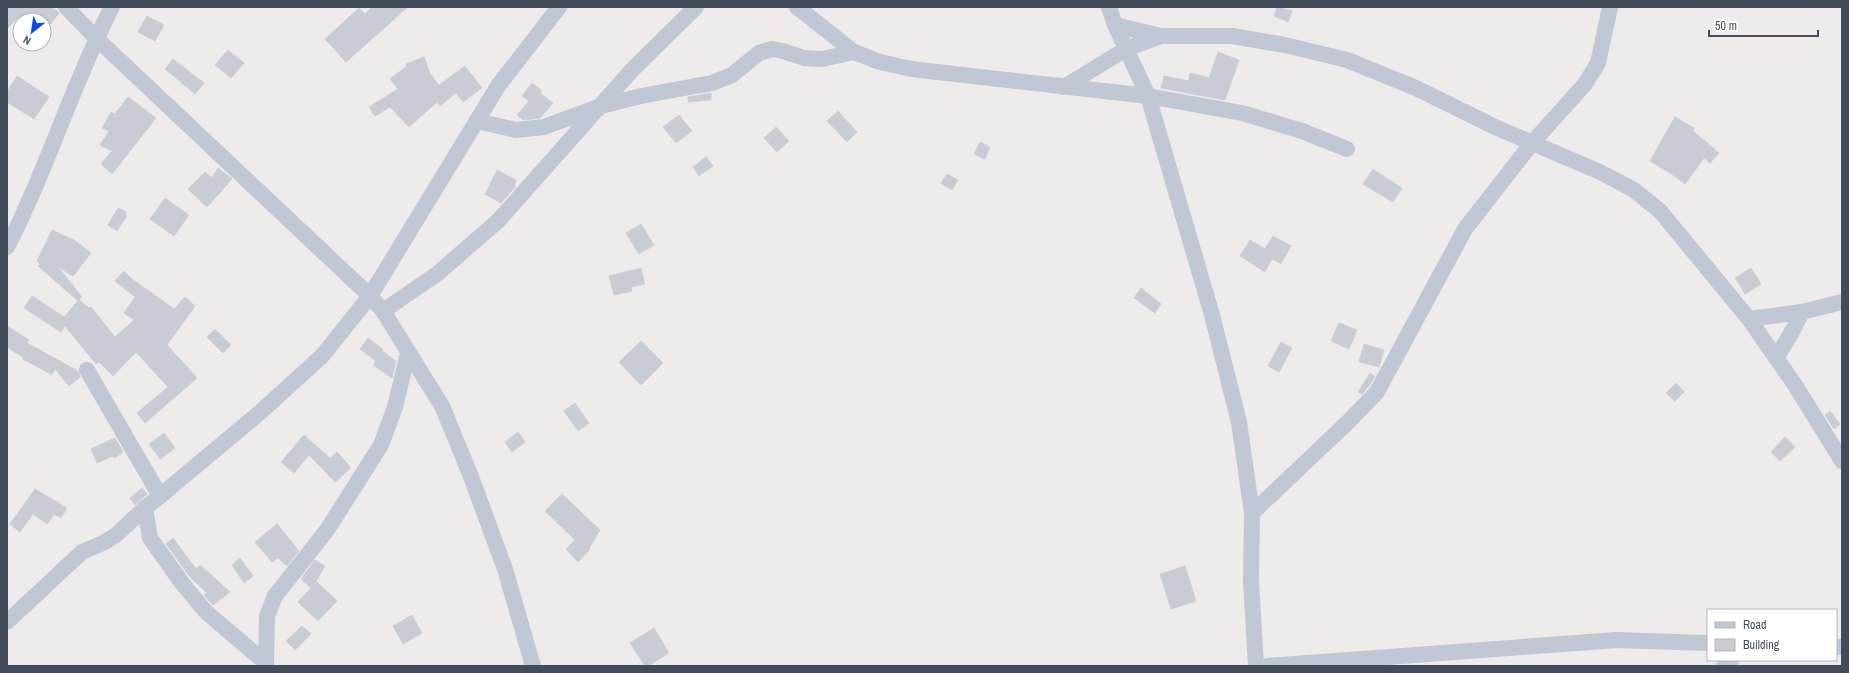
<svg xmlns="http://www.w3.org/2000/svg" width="1849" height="673" viewBox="0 0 1849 673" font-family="'Archivo Narrow',sans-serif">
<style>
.building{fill:#c9ccd4;stroke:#ced0d8}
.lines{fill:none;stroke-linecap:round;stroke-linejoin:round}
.minor{stroke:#c0c8d5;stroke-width:16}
</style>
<rect width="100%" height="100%" fill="#efebeb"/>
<g class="building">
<path d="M7 7H52L59 13 44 32V20H16L7 29Z"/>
<path d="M372 7H408L346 62 325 39 359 8 365 14Z"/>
<path d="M1277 7 1292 11 1288 22 1274 16Z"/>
<path d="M147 16 164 25 155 41 138 32Z"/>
<path d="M228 50 244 63 231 78 215 65Z"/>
<path d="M1218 52 1239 60 1225 100 1161 88 1164 76 1189 81 1190 73 1209 78Z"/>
<path d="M424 57 430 74 439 85 465 66 482 88 463 102 456 93 440 106 437 102 409 127 390 107 375 116 369 107 398 89 390 79 407 66 406 64Z"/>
<path d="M173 59 204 83 195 94 165 69Z"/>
<path d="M17 76 49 97 34 119 7 102V92Z"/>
<path d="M532 83 542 91 540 93 553 103 540 118 523 120 517 115 529 101 522 96Z"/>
<path d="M711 93V100L688 102V97Z"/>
<path d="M128 97 156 118 112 174 101 164 112 151 100 145 109 131 102 128 111 112 115 114Z"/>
<path d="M838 111 857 132 847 142 827 121Z"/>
<path d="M679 115 692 131 676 143 663 127Z"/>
<path d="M1675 117 1694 128 1693 131 1719 153 1710 163 1704 158 1685 184 1670 173 1650 161Z"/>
<path d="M776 127 789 141 777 152 764 138Z"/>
<path d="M980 142 990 147 985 159 974 154Z"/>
<path d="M706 157 713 166 699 176 693 167Z"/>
<path d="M218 168 232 179 207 207 188 189 205 172 212 178Z"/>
<path d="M1373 169 1402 188 1393 202 1363 184Z"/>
<path d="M497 170 516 180 514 185 516 186 501 203 485 194Z"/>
<path d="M947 174 958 180 952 190 941 183Z"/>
<path d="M165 198 189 215 174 236 150 219Z"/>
<path d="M118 208 126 212V217L117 231 108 225Z"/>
<path d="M641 224 654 245 639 254 626 233Z"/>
<path d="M52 230 74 240 91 253 73 276 58 267 82 297 79 300 89 308 91 307 115 337 134 320 124 313 135 297 115 281 124 271 132 279 174 309 185 297 195 306 167 345 197 378 145 423 137 413 168 387 136 352 113 376 99 362 96 364 65 326 61 332 24 308 32 296 64 317 78 301 38 266 40 264 37 261Z"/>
<path d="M1273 236 1291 246 1281 264 1272 259 1265 272 1240 256 1250 240 1265 249Z"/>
<path d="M641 268 645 284 631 287 632 291 614 295 609 276Z"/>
<path d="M1751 268 1761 284 1745 294 1735 278Z"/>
<path d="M1141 288 1161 304 1155 313 1134 298Z"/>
<path d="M1339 323 1357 330 1349 349 1331 341Z"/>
<path d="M7 326 29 340 27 343 78 371 80 377 69 386 55 369 52 375 23 359 24 358 7 347Z"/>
<path d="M215 329 231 345 223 353 207 337Z"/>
<path d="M368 338 383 349 382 351 396 361 392 378 373 365 376 361 360 349Z"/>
<path d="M641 341 663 363 641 385 619 362Z"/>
<path d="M1281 342 1292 348 1279 372 1268 366Z"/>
<path d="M1364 344 1384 350 1379 367 1359 362Z"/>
<path d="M1370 373 1375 376 1369 386 1362 394 1358 392Z"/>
<path d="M1676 383 1684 392 1675 401 1666 393Z"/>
<path d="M575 403 589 423 578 431 564 411Z"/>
<path d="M1830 411 1840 424 1834 429 1825 415Z"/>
<path d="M518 432 525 442 512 452 505 442Z"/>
<path d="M164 433 175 448 160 459 149 444Z"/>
<path d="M304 435 330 458 337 452 351 468 335 482 309 455 294 473 281 462Z"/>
<path d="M1785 437 1795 447 1780 461 1771 452Z"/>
<path d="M115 438 123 452 115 458 113 456 97 463 91 449Z"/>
<path d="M142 488 147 494 135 505 130 498Z"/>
<path d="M35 489 67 508 61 518 54 514 47 524 33 514 20 532 10 524Z"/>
<path d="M562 494 600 530 589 548 590 549 578 562 566 549 575 540 545 511Z"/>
<path d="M277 524 299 551 287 566 278 558 272 562 255 542Z"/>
<path d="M173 538 196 569 200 565 230 592 213 605 204 595 207 593 190 577 166 544Z"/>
<path d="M240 558 253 576 244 583 232 565Z"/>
<path d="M315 560 325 566 312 588 317 582 337 601 318 621 298 602 311 588 301 579Z"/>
<path d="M1185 566 1196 601 1171 609 1160 574Z"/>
<path d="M412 615 422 633 403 644 393 626Z"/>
<path d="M302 626 311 634 295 650 286 641Z"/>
<path d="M654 628 669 653 648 666H645L630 643Z"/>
</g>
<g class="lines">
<g class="minor">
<path d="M66 7 96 38 370 296 383 311 442 406 470 474 505 569 533 666"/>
<path d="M797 7 854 52 880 62 911 69 1148 96 1242 113 1302 131 1347 149"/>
<path d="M1109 7 1115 25 1148 96 1212 315 1239 422 1252 513 1251 581 1256 666"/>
<path d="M1115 25 1161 36H1232L1285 45 1347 60 1416 88 1495 127 1600 172 1634 190 1660 211 1749 319 1795 385 1842 461"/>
<path d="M1064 87 1126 49 1161 36"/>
<path d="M477 121 516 130 544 127 601 106 641 96 712 83 732 75 759 53 772 49 783 51 804 58 822 59 854 52"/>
<path d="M7 247C47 170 72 85 112 7"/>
<path d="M383 311 437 274 498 221 632 70 696 7"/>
<path d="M1749 319 1802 312 1842 302"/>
<path d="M1776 358 1793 330 1802 312"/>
<path d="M160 496 257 415 322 356 370 296 498 86 559 7"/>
<path d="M145 508 150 538 182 583 206 612 266 663"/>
<path d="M1252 513 1348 422 1377 392 1465 229 1532 143 1585 84 1598 63 1610 7"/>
<path d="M7 622 82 552 103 543 116 535 145 508 160 496 87 370"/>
<path d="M1836 647H1842"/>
<path d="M266 666 267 616 275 596 327 530 381 445 395 407 408 353"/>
<path d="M1267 666 1616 640 1708 643"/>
<path d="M1724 666 1731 660"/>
</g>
</g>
<rect width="1849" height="673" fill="none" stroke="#424c5b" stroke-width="16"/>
<rect x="1707" y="609" width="130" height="52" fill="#ffffff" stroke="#b3b7bd"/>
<rect x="1715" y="622" width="20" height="6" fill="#c0c8d5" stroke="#b3b7bd"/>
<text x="1743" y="629" font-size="12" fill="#424c5b">Road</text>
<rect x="1715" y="639" width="20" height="12" fill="#c9ccd4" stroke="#b3b7bd"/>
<text x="1743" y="649" font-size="12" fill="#424c5b">Building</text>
<g transform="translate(32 32) rotate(210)"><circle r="19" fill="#ffffff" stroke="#b3b7bd"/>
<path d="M0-3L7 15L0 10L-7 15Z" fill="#074eed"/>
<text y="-6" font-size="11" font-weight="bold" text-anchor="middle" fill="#424c5b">N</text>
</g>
<path d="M1709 30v6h109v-6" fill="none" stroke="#424c5b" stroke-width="2"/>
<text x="1715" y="30" font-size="12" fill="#424c5b" stroke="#ffffff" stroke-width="3" paint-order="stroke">50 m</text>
</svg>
